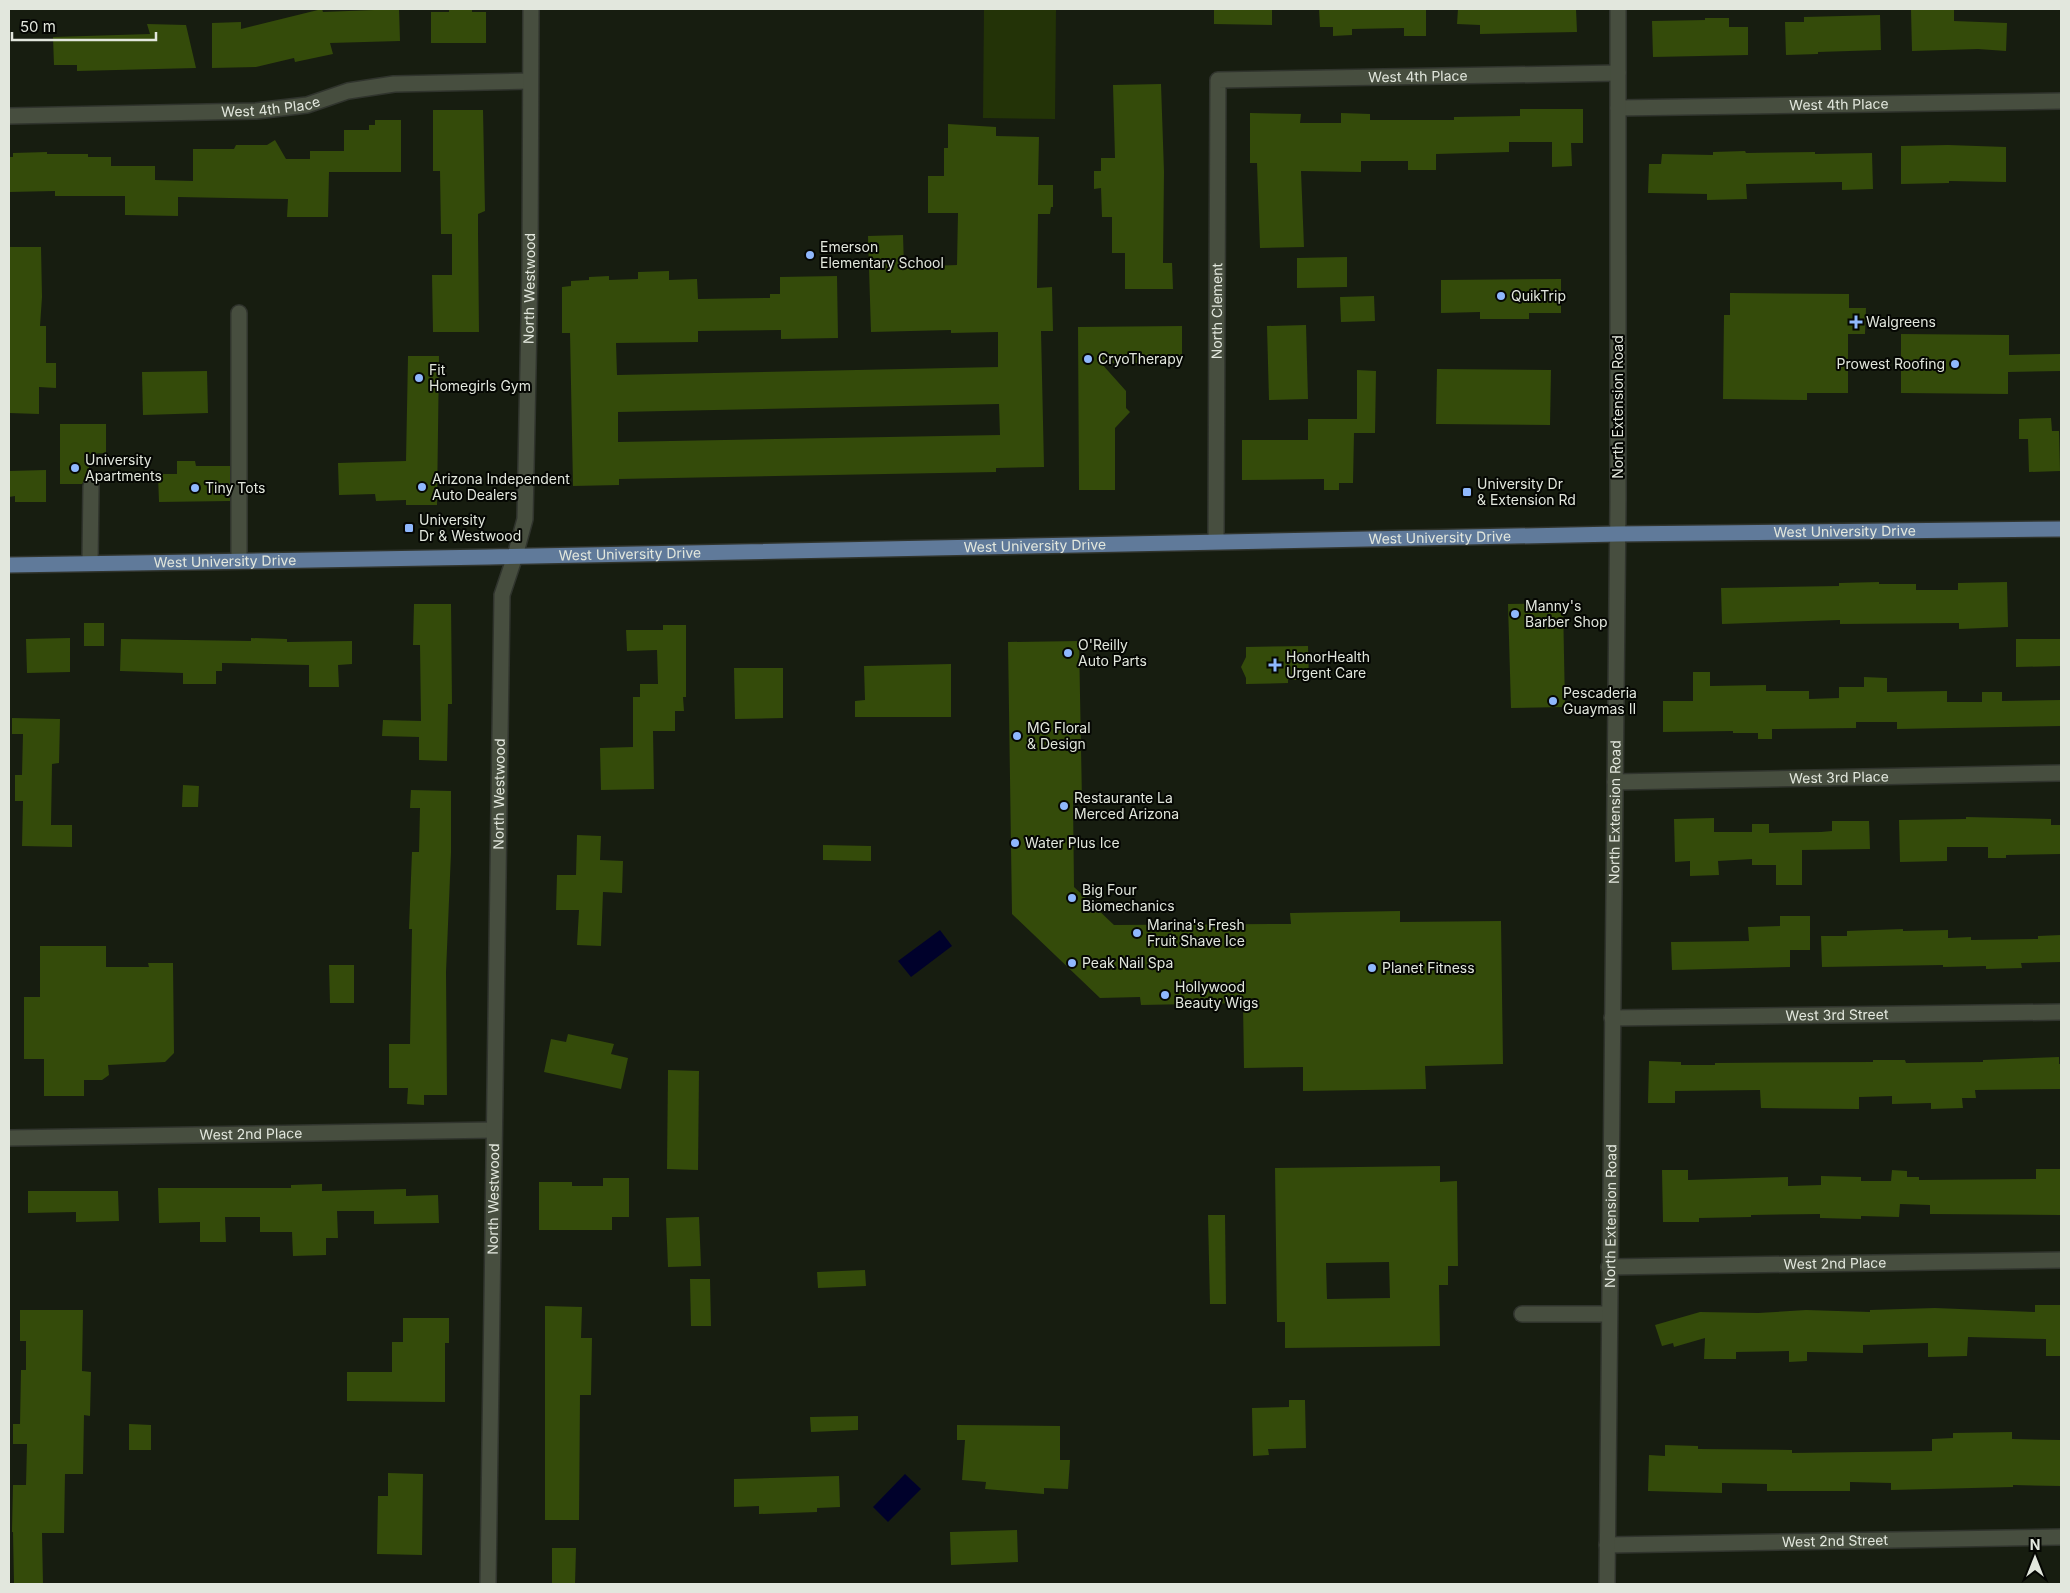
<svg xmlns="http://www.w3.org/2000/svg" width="2070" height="1593" viewBox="0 0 2070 1593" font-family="Inter,sans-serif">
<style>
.green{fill:#233307}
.water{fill:#00012b}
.building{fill:#344b0a;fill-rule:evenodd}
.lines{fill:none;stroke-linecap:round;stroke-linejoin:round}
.minor-casing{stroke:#30342d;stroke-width:18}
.major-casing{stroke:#30342d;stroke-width:18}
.minor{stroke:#474e3f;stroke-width:15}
.major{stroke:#607a9a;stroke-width:15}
.poi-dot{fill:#8fb8fd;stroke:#050703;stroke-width:2}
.labels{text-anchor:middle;stroke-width:4;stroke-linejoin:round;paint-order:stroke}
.street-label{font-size:14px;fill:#e2e7dd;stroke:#050703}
.poi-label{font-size:14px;fill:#e2e7dd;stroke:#050703;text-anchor:start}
</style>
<rect width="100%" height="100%" fill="#171d10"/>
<path class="green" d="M984 9H1056L1055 119 983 118Z"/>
<g class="water">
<path d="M940 930 952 946 911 977 898 961Z"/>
<path d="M905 1474 921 1489 888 1522 873 1507Z"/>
</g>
<g class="building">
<path d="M322 9 323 12 399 9 400 41 330 43 333 54 295 62 294 58 256 67 212 68V23L241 22V29Z"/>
<path d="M449 9H472V12H486V43H431V12H449Z"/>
<path d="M1214 9H1272V25L1214 24Z"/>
<path d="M1319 9H1426V36H1404V28L1352 29V35L1333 36V27H1320Z"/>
<path d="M1458 9H1576L1577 32 1480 34V25L1457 24Z"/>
<path d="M1954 9V21L2007 23 2006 51 1978 49 1912 51 1911 10Z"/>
<path d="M1880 15 1881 50 1818 52V54L1786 55 1785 22H1804V17Z"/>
<path d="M1705 18H1729V27H1748V55L1653 57 1652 21 1705 20Z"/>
<path d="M147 24 186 25 196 68 77 71V65H54L53 37 150 34Z"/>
<path d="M1161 84 1164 172 1163 263H1172L1173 289H1125V253H1112V217H1102L1101 188 1094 189V171H1101V158H1115L1113 85Z"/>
<path d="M1520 109H1583V143H1571L1572 166 1552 167V142H1509V152L1436 154V170H1408V161H1361V172L1301 171 1304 247 1260 248 1257 163H1250V113L1301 114 1300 123H1341V113L1370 114V120H1454V117L1520 116Z"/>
<path d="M433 110H483L485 211 478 214V233L479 332H433L432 275H452V234H441L440 171H433Z"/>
<path d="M375 120H401V172H329L328 217H287L288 199 178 197V216L125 215V196H55V191L9 192V157H13V153L47 152V154H88V157H111V166H155V180L193 181V149H234L236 145H267L275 140 286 159H310V151H344V130H369V125H375Z"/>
<path d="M948 124 996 127V136L1039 137 1038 185H1053V207H1051L1050 214H1038L1037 288 1052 287 1053 331H1041L1044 467 996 468V472L619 479V485L573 486 570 333H562V287L571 286V281L589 280V277L609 276V280L638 279V272L669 271V280L697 279 698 299 770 298V294H780V277L837 276 838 338 781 339V330L698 331V342L616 343 617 375 998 367V332L951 333V330L871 332 868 236 903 235 904 267 957 265 958 213H928V176H944V148H948ZM999 404 1000 435 618 442V412Z"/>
<path d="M1948 145 2006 147V182L1949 181V183L1901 184V146Z"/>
<path d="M1745 151 1746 153 1815 152V154L1872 153 1873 189 1842 190V182L1746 184 1747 199 1707 200V194L1648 193 1649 164H1661L1662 154 1713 155V152Z"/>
<path d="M9 247H41L42 297 40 326H46V363H56V388L39 387V414L9 413Z"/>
<path d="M1347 257V287L1297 288V258Z"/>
<path d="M1561 279V313H1529V319H1480V312L1441 313V280Z"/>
<path d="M1730 293 1849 294V308H1866L1865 334H1848V393H1807V400L1723 399 1724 315H1730Z"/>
<path d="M1374 296 1375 321 1341 322 1340 297Z"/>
<path d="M1306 325 1308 399 1269 400 1267 326Z"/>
<path d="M1182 326V363H1101L1126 391V408L1130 412 1115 428V490H1079L1078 327Z"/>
<path d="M1901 334 2009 335V355L2061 354V371L2008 372V394L1901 393Z"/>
<path d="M408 356H439L437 505H406V500L376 501 375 494 339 495 338 463 406 461Z"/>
<path d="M1437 369 1551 370 1550 425 1436 424Z"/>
<path d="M1357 370 1376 371 1375 433H1354L1353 483H1339V490H1324V479L1242 480V440H1308V419H1357Z"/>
<path d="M207 371 208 413 143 415 142 372Z"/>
<path d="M2051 418 2052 431H2059L2060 471 2029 472 2028 439H2019V419Z"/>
<path d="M60 424H106V453L89 454V477L86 478 82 484H60Z"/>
<path d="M177 461H195L196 466H230V501L159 502 158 474H177Z"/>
<path d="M46 470V502H15V496L9 497V471Z"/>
<path d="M1879 582V584H1916V590H1958V583L2007 582 2008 627 1959 629V623L1840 624V620L1722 624 1721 588 1839 586V583Z"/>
<path d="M1563 603 1565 707 1511 708 1508 604Z"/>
<path d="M414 604H451L452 704H448L447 761 419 760V737L382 736 383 720 421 721 420 645H413Z"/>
<rect x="84" y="623" width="20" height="23"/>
<path d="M663 625H686V697H683L684 711H675V731H653L654 789 601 790 600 748 633 747V697H640V684H658L657 650 627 651 626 630H663Z"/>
<path d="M70 638V672L27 673 26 639Z"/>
<path d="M251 638 287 639V642L352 641V664L338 665 339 687H309V665L222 663V671H216V684H183V673L120 671 121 639 251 641Z"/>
<path d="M2016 639H2061V666L2016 667Z"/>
<path d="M1079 641 1082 801H1073L1074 887 1114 925 1291 924 1290 913 1400 911V922L1501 921 1503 1064 1425 1066 1426 1089 1303 1091V1067L1244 1068 1243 1003 1141 1005 1140 997 1100 998 1012 914 1008 642Z"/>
<path d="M1308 646 1309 680H1288V683L1246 684V678L1241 667 1246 657V647Z"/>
<path d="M951 664V717H855V701L865 700 864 666Z"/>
<path d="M734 668H783V718L735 719Z"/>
<path d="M1693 672H1710V686L1766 685V691H1809V699L1839 698V687H1864V677L1887 678V692L1947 691V702H1982V692H2002V701L2061 700V726L1897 729V722H1856V728L1772 729V739H1758V733H1733V731L1663 732V701H1693Z"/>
<path d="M12 718 60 719 59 763 52 764 51 825H72V847L22 846 23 801H15V775H22L23 734H12Z"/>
<path d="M183 785 199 786 198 807H182Z"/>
<path d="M411 790 451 791V853L446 972 447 1095H424V1105L407 1104 408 1088H389V1044H410L412 929H409L412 852H419L420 808H410Z"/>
<path d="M1966 817 2051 819V825H2061V854L2006 855V858H1988V847H1947V861L1900 862 1899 820 1966 819Z"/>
<path d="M1714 818V832H1752V824H1769V833L1821 832 1832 831V821H1869L1870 849 1802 850V885H1776V865H1752V859L1718 861 1719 875 1690 876V861L1675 862 1674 819Z"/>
<path d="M577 835 601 836 600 860 623 861 622 893 603 892 601 946 577 945 579 910H556L557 875H576Z"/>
<path d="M823 845 871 846V861L823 860Z"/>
<path d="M1780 916H1810V950H1790V967L1672 970 1671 942 1749 941 1748 927 1780 926Z"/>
<path d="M1903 929V931L1948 930V938L1971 937V940L2038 939V936L2061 935V962L2021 963 2022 968 1986 969V966L1943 967V965L1822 967 1821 936H1847V931Z"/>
<path d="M40 946H106V967H149L148 963H173L174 1053 165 1062 108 1065 109 1075 102 1080H84V1096H44V1059H24V997H40Z"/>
<path d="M329 965H354V1003H330Z"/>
<path d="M568 1034 614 1044 611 1054 628 1058 621 1089 544 1072 551 1039 566 1042Z"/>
<path d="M2059 1057V1064H2061V1089L1975 1090 1976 1098H1962L1963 1108 1931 1109V1103L1892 1104V1096L1859 1097V1109L1761 1108 1760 1090 1675 1091V1103H1648L1649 1061 1681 1062V1065H1715V1063L1873 1062V1060H1905L1906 1063 1983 1062V1060Z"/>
<path d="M668 1070 699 1071 698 1170 667 1169Z"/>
<path d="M1440 1166V1182L1457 1181 1458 1266H1448V1285H1439L1440 1346 1285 1348V1322H1277L1275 1168ZM1389 1262 1390 1298 1327 1299 1326 1263Z"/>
<path d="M2036 1169H2061V1215L1930 1214V1205L1900 1204 1899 1217 1861 1216V1219L1820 1218V1214L1751 1215V1217L1699 1218V1222H1663L1662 1170H1688V1180L1788 1177V1186L1821 1185V1176L1861 1177V1181H1891L1892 1170 1907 1171V1177H1919V1180L2036 1179Z"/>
<path d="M603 1178H629V1217H612V1230H539V1182H572V1186H603Z"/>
<path d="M322 1184V1191L406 1189V1196L438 1195 439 1223 374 1224V1211H337L338 1238H326V1255L293 1256 292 1232H260V1217H225L226 1242H200V1222L159 1223 158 1188H291V1185Z"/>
<path d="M28 1191H118L119 1221 76 1222V1212L28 1213Z"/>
<path d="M1208 1215H1225L1226 1304H1210Z"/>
<path d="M699 1217 701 1266 668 1267 666 1218Z"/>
<path d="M865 1270 866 1286 818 1288 817 1272Z"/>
<path d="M690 1279H710L711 1326H691Z"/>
<path d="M2035 1305H2061V1356H2046V1339L1968 1337 1967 1356 1928 1357V1343L1863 1345V1353L1807 1352V1361L1789 1362V1351L1736 1352V1359H1704L1705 1338 1674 1347 1673 1343 1662 1346 1655 1325 1700 1312 1758 1313 1806 1310 1870 1312V1310L1935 1308 2035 1312Z"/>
<path d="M545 1306 582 1307 581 1338H592L591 1395H580L579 1520H545Z"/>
<path d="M20 1310H83L82 1371 91 1372 90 1416 84 1415 83 1474H65L64 1533H42L43 1584H14L13 1532H12L13 1485H26L27 1444H13V1424H20L21 1370H26V1341H20Z"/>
<path d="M403 1318H449V1343H445V1402L347 1401V1372H392V1342H403Z"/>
<path d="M1289 1400H1305L1306 1448 1268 1449 1269 1455 1253 1456 1252 1408 1289 1407Z"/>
<path d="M858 1416V1430L811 1432 810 1417Z"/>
<path d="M129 1424 151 1425V1450H129Z"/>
<path d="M957 1425 1060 1426V1460H1070L1068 1489 1044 1488V1494L985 1489 986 1482 962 1480 965 1440H957Z"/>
<path d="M2012 1432V1439L2061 1440V1486L2013 1485V1487L1891 1490V1483L1850 1482V1491H1767V1484L1722 1483V1493L1648 1491 1649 1455 1665 1456V1445L1698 1446V1449L1792 1450V1453L1932 1451V1439L1953 1438V1433Z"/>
<path d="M388 1473 423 1474 422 1555 377 1554 378 1496H388Z"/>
<path d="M839 1476 840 1507 817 1508V1512L759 1514V1506L734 1507V1479Z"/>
<path d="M1017 1530 1018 1562 951 1565 950 1532Z"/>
<path d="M552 1548H576L575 1584H552Z"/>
</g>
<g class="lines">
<g class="minor-casing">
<g id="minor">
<path id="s1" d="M1618 108 2061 101"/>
<path id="s2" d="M9 116 256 111 307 105 348 91 394 84 530 81"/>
<path d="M239 313V561"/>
<path id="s3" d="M1216 541 1218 80 1618 73"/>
<path d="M90 563 91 486"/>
<path id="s4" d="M1615 782 2061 773"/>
<path id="s5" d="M1612 1018 2061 1012"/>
<path id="s6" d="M9 1138 494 1130"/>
<path id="s7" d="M1609 1267 2061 1260"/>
<path d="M1522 1314H1609"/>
<path id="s8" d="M1607 1545 2061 1537"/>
<path id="s9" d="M488 1584 502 595 515 556 525 519 530 268 531 9"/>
<path id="s10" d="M1607 1584 1618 501V9"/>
</g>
</g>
<g class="major-casing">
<g id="major">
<path id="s11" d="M9 565 489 557 1617 534 2061 529"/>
</g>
</g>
<use href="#minor" class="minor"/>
<use href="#major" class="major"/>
</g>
<g class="poi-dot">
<circle cx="810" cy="255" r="5"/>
<circle cx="1501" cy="296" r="5"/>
<path d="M1853.5 314.5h5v5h5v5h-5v5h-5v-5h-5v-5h5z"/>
<circle cx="1088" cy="359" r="5"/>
<circle cx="1955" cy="364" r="5"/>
<circle cx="419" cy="378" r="5"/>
<circle cx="75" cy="468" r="5"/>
<circle cx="422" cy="487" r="5"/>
<circle cx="195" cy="488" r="5"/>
<rect x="1462" y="487" width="10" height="10" rx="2.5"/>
<rect x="404" y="523" width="10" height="10" rx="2.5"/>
<circle cx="1515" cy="614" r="5"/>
<circle cx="1068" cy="653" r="5"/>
<path d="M1272.5 657.5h5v5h5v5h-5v5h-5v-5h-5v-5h5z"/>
<circle cx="1553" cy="701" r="5"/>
<circle cx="1017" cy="736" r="5"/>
<circle cx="1064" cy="806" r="5"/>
<circle cx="1015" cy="843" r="5"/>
<circle cx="1072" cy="898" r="5"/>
<circle cx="1137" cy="933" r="5"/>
<circle cx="1072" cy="963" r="5"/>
<circle cx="1372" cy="968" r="5"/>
<circle cx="1165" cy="995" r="5"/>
</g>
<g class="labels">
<g class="street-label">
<text dy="5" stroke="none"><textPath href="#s3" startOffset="661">West 4th Place</textPath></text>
<text dy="5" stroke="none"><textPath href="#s2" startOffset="262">West 4th Place</textPath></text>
<text dy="5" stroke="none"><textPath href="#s1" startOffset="221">West 4th Place</textPath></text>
<text dy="5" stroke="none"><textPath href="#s9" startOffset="1299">North Westwood</textPath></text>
<text dy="5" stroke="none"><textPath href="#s3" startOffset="230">North Clement</textPath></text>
<text transform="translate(1618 407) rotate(-90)" y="5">North Extension Road</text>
<text dy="5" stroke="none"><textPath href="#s11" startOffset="1836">West University Drive</textPath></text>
<text dy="5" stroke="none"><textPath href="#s11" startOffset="1431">West University Drive</textPath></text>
<text dy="5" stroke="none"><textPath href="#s11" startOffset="1026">West University Drive</textPath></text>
<text dy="5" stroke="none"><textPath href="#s11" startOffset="621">West University Drive</textPath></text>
<text dy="5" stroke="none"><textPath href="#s11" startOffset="216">West University Drive</textPath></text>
<text dy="5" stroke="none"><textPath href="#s4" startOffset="224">West 3rd Place</textPath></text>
<text dy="5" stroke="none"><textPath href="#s9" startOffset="790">North Westwood</textPath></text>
<text dy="5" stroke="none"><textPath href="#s10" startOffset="772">North Extension Road</textPath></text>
<text dy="5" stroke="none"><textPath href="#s5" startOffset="225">West 3rd Street</textPath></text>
<text dy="5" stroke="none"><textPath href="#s6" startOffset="242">West 2nd Place</textPath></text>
<text dy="5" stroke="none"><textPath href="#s9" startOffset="385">North Westwood</textPath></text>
<text dy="5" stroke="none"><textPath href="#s10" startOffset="368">North Extension Road</textPath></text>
<text dy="5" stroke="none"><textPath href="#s7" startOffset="226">West 2nd Place</textPath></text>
<text dy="5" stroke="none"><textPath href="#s8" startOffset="228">West 2nd Street</textPath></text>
</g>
<g class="poi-label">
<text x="820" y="252">Emerson<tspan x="820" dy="16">Elementary School</tspan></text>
<text x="1511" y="301">QuikTrip</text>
<text x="1866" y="327">Walgreens</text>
<text x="1098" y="364">CryoTherapy</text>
<text x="1945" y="369" text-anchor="end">Prowest Roofing</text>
<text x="429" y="375">Fit<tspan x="429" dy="16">Homegirls Gym</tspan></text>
<text x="85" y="465">University<tspan x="85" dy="16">Apartments</tspan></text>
<text x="432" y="484">Arizona Independent<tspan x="432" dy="16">Auto Dealers</tspan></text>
<text x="1477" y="489">University Dr<tspan x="1477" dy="16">&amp; Extension Rd</tspan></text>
<text x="205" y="493">Tiny Tots</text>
<text x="419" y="525">University<tspan x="419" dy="16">Dr &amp; Westwood</tspan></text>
<text x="1525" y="611">Manny's<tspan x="1525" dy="16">Barber Shop</tspan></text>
<text x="1078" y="650">O'Reilly<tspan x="1078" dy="16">Auto Parts</tspan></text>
<text x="1286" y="662">HonorHealth<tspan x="1286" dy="16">Urgent Care</tspan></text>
<text x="1563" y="698">Pescaderia<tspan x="1563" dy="16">Guaymas II</tspan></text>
<text x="1027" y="733">MG Floral<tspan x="1027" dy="16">&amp; Design</tspan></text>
<text x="1074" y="803">Restaurante La<tspan x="1074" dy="16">Merced Arizona</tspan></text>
<text x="1025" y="848">Water Plus Ice</text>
<text x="1082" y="895">Big Four<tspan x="1082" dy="16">Biomechanics</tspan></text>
<text x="1147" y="930">Marina's Fresh<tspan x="1147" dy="16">Fruit Shave Ice</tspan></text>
<text x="1082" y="968">Peak Nail Spa</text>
<text x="1382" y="973">Planet Fitness</text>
<text x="1175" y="992">Hollywood<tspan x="1175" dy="16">Beauty Wigs</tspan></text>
</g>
</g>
<rect width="2070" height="1593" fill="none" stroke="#e2e7dd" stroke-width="20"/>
<g transform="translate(2035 1558)" stroke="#050703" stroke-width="4" paint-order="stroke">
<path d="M0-4L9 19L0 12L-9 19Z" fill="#e2e7dd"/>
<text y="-8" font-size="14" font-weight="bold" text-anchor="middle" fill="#e2e7dd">N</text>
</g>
<path d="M12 32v8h144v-8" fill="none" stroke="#e2e7dd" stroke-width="2.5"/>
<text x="20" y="32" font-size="15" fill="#e2e7dd" stroke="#050703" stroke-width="4" paint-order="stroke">50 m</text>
</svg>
